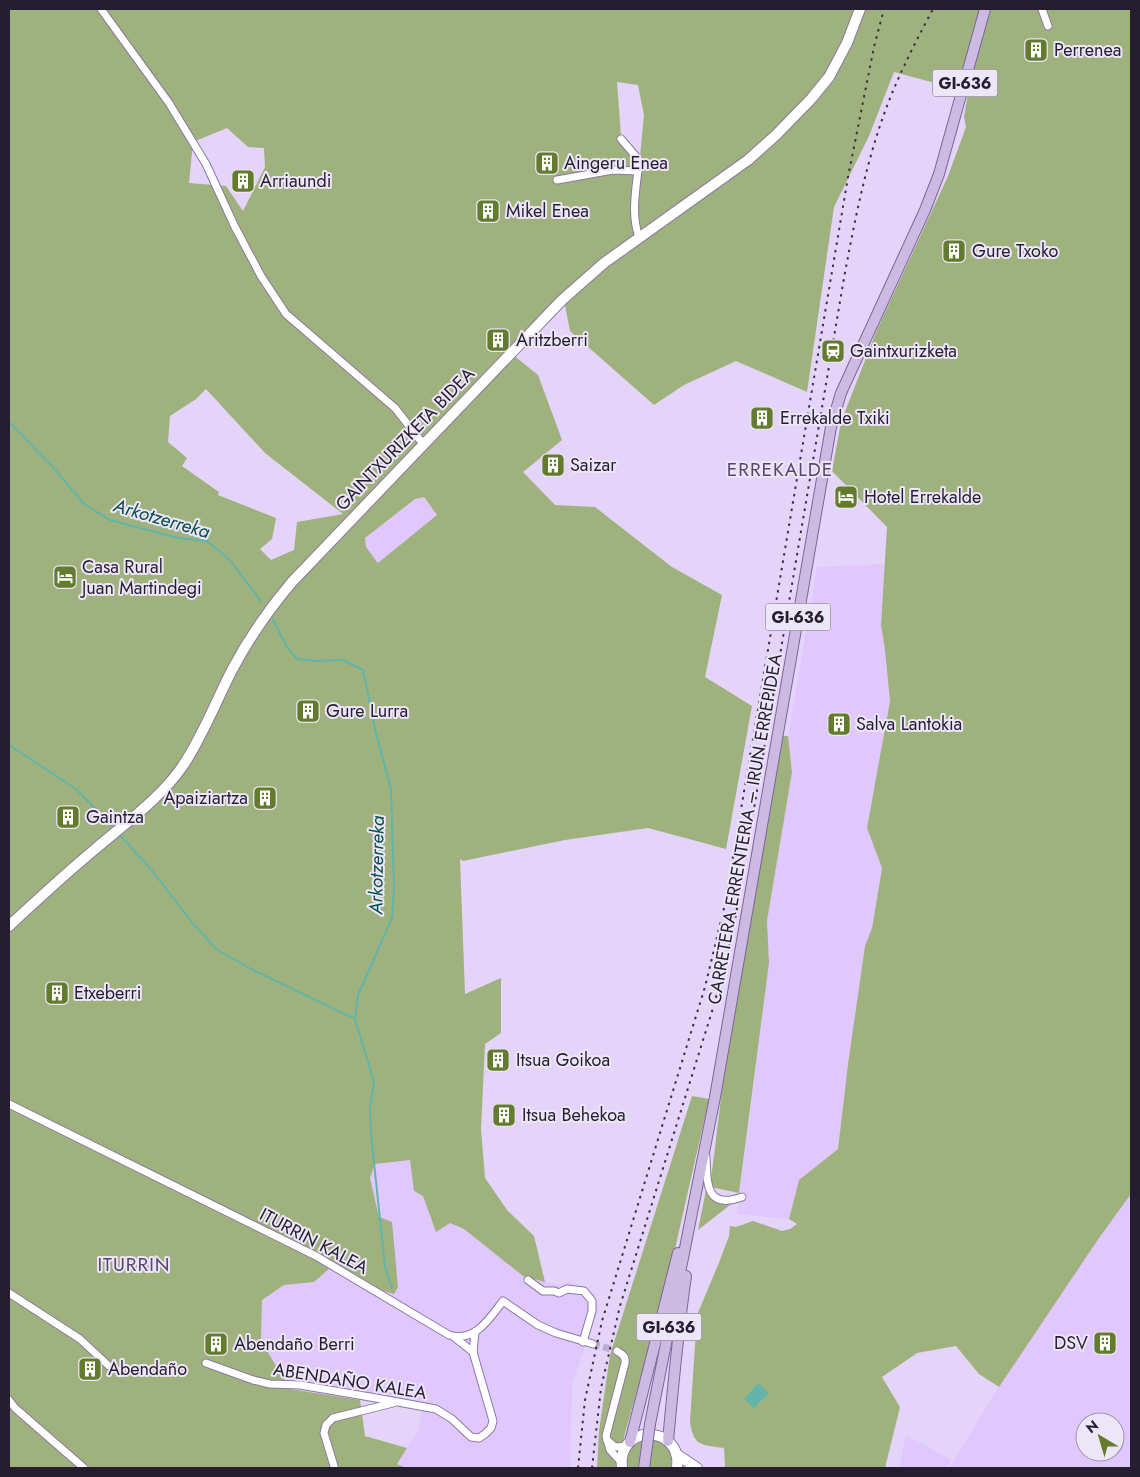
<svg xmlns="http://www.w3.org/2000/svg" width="1140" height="1477" viewBox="0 0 1140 1477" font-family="Jost,sans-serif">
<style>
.built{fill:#e0c8ff;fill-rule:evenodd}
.green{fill:#9fb27d;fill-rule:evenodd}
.water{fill:#62b5aa}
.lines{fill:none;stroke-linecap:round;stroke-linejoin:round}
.stream{stroke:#62b5aa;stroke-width:2}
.street-tunnel{stroke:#beb0d1;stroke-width:7;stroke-dasharray:7 3.5;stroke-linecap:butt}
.street-casing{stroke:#8b78a3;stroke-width:9}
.secondary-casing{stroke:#8b78a3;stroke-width:12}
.primary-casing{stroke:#7b6698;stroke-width:12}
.street{stroke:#fff;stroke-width:7}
.secondary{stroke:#fff;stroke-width:10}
.primary{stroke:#ccbae3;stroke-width:10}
.rail{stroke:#393145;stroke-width:2;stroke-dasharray:2.5 5;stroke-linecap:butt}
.primary-bridge-casing{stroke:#7b6698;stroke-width:12;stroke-linecap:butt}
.primary-bridge{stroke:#ccbae3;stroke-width:10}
.labels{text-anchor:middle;stroke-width:4;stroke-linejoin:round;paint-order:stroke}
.shield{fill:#ede5f8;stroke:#615a6b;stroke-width:1}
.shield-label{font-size:16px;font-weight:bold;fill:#251e2f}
.poi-label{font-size:18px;fill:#251e2f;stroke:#ede5f8;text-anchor:start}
.street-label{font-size:18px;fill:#251e2f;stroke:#ede5f8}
.neighbourhood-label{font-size:19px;letter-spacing:1px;fill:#57456d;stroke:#ede5f8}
.water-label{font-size:19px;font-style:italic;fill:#04514a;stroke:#ede5f8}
</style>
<rect width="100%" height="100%" fill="#e4d4fa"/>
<g class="built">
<path d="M423 497 438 515 378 563 377 562 366 547 365 538 415 498Z"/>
<path d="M885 564 881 625 885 650 890 701 867 828 882 868 872 928 865 946 848 1064 838 1149 799 1180 789 1219 737 1214 769 963 767 921 792 772 788 736 817 567Z"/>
<path d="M410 1160 414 1191 423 1196 450 1223 464 1229 523 1276 558 1285 570 1281 594 1293 599 1308 572 1384 570 1468H406L397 1464 417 1432 423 1410 290 1389 261 1341 262 1300 284 1285 314 1282 343 1257 385 1246 370 1178 375 1164Z"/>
<path d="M1131 1194V1468H949L1009 1370 1099 1238ZM1085 1422H1115V1452H1085Z"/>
<path d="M906 1435 952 1460 946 1468H899Z"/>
</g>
<g class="green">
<path d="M9 9H860L865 12 866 9H1131V1194L1099 1238 999 1387 979 1374 956 1346 917 1353 882 1377 900 1407 885 1468 725 1467 724 1448C701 1445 693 1446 690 1421L697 1315 718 1265 729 1236 730 1226 736 1227 753 1221 782 1231 790 1229 797 1224 789 1219 799 1180 838 1149 848 1064 865 946 872 928 882 868 867 828 890 701 885 650 881 625 887 527 832 471 841 422 876 332 948 176 966 127 964 117 968 93 946 86 894 72 869 136 834 207 807 392 736 361 684 385 654 405 570 331 564 300 506 349 538 375 562 440 523 472 555 505 595 507 672 567 722 595 705 677 752 706 726 849 648 828 565 840 463 861 460 859 465 994 501 978V1033L485 1044 481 1129 485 1178 507 1210 534 1236 545 1282 523 1276 464 1229 450 1223 436 1232 423 1196 414 1191 410 1160 375 1164 370 1178 379 1217 392 1222 398 1287 394 1294 381 1290 336 1263 314 1282 284 1285 262 1300 261 1341 290 1389 360 1400 365 1436 407 1448 397 1464 406 1468H9ZM617 82 638 85 644 115 640 156 621 136ZM227 128 248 147 264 148 265 167 243 211 226 186 189 183 193 142ZM206 389 265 453 343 514 297 522 294 550 271 560 260 549 272 539 276 518 218 495 219 492 182 466 187 458 168 442 170 416 196 399ZM424 497 437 515 378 563 377 562 366 547 365 538 415 499Z"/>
<path d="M783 736H788L792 772 767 921 769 963 739 1193 710 1187 728 1042Z"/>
<path d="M692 1096 709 1099 667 1284 625 1433 618 1468H597L599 1431 610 1355Z"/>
<path d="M706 1190C711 1201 718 1204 730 1205L698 1230Z"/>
<path d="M655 1439C668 1445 673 1454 671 1468H627C625 1457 630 1444 642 1441 646 1439 651 1440 655 1439Z"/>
</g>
<path class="water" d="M758 1383 769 1393 754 1408 744 1399Z"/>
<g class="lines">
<g class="stream">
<path d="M9 422 53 467 84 504 110 520 178 538 207 541 229 559 261 601"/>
<path d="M273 620 287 647 297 659 316 661 343 660 363 670 376 733 391 789 394 887 392 918 358 995 355 1019 374 1082 370 1108 371 1134 385 1267 392 1288"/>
<path d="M9 745 76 789 112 826"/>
<path d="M120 835 154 873 190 920 216 949 251 969 355 1019"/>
</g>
<path class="street-tunnel" d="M593 1344 617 1351"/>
<g class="street-casing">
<g id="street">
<path d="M101 9 169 103 206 164 235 227 261 276 286 314 395 408 424 445"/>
<path d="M1042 9 1048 26"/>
<path d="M621 139 639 160C637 185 630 213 639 237"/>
<path d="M557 180 613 170 638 171"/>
<path d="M9 1104 316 1256 449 1335C475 1343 490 1318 503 1301L538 1325 556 1333 593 1344"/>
<path d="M706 1157C707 1184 706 1210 742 1197"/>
<path d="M528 1280 543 1291H554L559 1293 567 1289 584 1291 592 1301V1311L583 1342"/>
<path d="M9 1293 80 1339 109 1366 116 1369"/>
<path d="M454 1337 473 1352"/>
<path d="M617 1351C622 1354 626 1356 625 1363L606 1436 610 1450 621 1462"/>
<path d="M206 1363 253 1380 270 1384 300 1385 376 1398 436 1409 452 1419 471 1437 479 1438 485 1434 491 1428 493 1421 473 1352 475 1332"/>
<path d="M9 1400 15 1408 84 1468"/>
<path d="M607 1440 615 1447 627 1446"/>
<path d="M334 1468V1466L324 1433 326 1425 333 1418 393 1403"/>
</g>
</g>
<g class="secondary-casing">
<g id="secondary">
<path d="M9 926C37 900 65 874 94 850 124 824 159 800 182 767 202 738 216 701 232 670 249 638 269 609 292 582L562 300 604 263 748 160 776 135 811 99 829 77 847 43 860 9"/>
<path d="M676 1454 697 1468"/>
<path d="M622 1468C616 1423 683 1424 677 1468"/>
</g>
</g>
<g class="primary-casing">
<g id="primary">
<path d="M650 1424 715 1097 831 427 841 393 925 210 939 174 985 9"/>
<path d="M668 1441C673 1386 678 1331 686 1276"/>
<path d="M630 1442 678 1253"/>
</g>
</g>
<use href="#street" class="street"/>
<use href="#secondary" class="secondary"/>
<use href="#primary" class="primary"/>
<g class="rail">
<path d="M578 1468 585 1400 602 1321 705 987 725 904 848 177 874 47 884 9"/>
<path d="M592 1468 601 1388 620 1306 714 1005 733 932 844 278C855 219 866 162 887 106 900 72 916 41 933 9"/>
</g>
<g class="primary-bridge-casing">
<path id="primary-bridge" d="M644 1468 650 1424"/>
</g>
<use href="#primary-bridge" class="primary-bridge"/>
</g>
<defs>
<g id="building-square" transform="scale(1.25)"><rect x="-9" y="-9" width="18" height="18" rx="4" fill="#637b2d" stroke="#ede5f8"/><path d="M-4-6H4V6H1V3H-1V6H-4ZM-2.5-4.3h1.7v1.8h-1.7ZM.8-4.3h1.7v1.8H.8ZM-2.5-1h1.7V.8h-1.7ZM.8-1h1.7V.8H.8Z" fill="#fff"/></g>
<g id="station-square" transform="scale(1.25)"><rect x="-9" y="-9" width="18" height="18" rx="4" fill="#637b2d" stroke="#ede5f8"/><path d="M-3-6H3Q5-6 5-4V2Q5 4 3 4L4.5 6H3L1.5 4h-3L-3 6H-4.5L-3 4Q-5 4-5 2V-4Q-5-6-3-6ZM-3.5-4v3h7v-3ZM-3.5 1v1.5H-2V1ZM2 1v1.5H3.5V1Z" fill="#fff"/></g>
<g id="hotel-square" transform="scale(1.25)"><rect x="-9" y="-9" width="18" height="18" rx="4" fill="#637b2d" stroke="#ede5f8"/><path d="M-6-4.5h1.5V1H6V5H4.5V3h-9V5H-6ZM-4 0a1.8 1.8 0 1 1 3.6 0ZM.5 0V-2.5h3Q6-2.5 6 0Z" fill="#fff"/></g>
</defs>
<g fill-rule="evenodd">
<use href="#building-square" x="1036" y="50"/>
<use href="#building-square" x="547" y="163"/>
<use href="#building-square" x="243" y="181"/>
<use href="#building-square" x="488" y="211"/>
<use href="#building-square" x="954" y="251"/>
<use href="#building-square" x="498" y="340"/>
<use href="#station-square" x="833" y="351"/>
<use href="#building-square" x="762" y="418"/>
<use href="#building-square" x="553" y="465"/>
<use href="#hotel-square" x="846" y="497"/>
<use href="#hotel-square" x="65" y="577"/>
<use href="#building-square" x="308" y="711"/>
<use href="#building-square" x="839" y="724"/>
<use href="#building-square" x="265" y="798"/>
<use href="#building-square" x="68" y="817"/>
<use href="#building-square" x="57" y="993"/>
<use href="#building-square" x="498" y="1060"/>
<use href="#building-square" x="504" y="1115"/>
<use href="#building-square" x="1105" y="1343"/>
<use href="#building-square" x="216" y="1344"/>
<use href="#building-square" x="90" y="1369"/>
</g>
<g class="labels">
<g class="shield">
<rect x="932.5" y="69.5" width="65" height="27" rx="4"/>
<rect x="765.5" y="603.5" width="65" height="27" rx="4"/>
<rect x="636.5" y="1313.5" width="65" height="27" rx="4"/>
</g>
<g class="shield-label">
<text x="965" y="89">GI-636</text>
<text x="798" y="623">GI-636</text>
<text x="669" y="1333">GI-636</text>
</g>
<g class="poi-label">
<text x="1054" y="56">Perrenea</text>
<text x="564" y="169">Aingeru Enea</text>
<text x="260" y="187">Arriaundi</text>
<text x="506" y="217">Mikel Enea</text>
<text x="972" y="257">Gure Txoko</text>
<text x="516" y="346">Aritzberri</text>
<text x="850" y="357">Gaintxurizketa</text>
<text x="780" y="424">Errekalde Txiki</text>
<text x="570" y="471">Saizar</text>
<text x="864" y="503">Hotel Errekalde</text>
<text x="82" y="573">Casa Rural<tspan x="82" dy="21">Juan Martindegi</tspan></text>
<text x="326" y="717">Gure Lurra</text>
<text x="856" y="730">Salva Lantokia</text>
<text x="248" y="804" text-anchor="end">Apaiziartza</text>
<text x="86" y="823">Gaintza</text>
<text x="74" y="999">Etxeberri</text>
<text x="516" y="1066">Itsua Goikoa</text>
<text x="522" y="1121">Itsua Behekoa</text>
<text x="1088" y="1349" text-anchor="end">DSV</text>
<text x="234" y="1350">Abendaño Berri</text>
<text x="108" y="1375">Abendaño</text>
</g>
<g class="street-label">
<text transform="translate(405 439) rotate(-46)" y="6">GAINTXURIZKETA BIDEA</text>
<text transform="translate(745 829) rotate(-80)" y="6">CARRETERA ERRENTERIA – IRUN ERREPIDEA</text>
<text transform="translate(314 1241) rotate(28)" y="6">ITURRIN KALEA</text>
<text transform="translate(350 1381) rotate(9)" y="6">ABENDAÑO KALEA</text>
</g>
<g class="neighbourhood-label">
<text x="780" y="476">ERREKALDE</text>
<text x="134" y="1271">ITURRIN</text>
</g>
<g class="water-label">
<text transform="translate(162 518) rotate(16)" y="7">Arkotzerreka</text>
<text transform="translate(376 865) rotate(-89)" y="7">Arkotzerreka</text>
</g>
</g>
<rect width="1140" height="1477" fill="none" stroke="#251e2f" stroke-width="20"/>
<g transform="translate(1100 1437) rotate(322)"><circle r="24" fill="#ede5f8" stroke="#9d95a8"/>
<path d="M0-4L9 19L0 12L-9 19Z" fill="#637b2d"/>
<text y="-8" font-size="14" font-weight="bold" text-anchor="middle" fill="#251e2f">N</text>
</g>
</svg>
